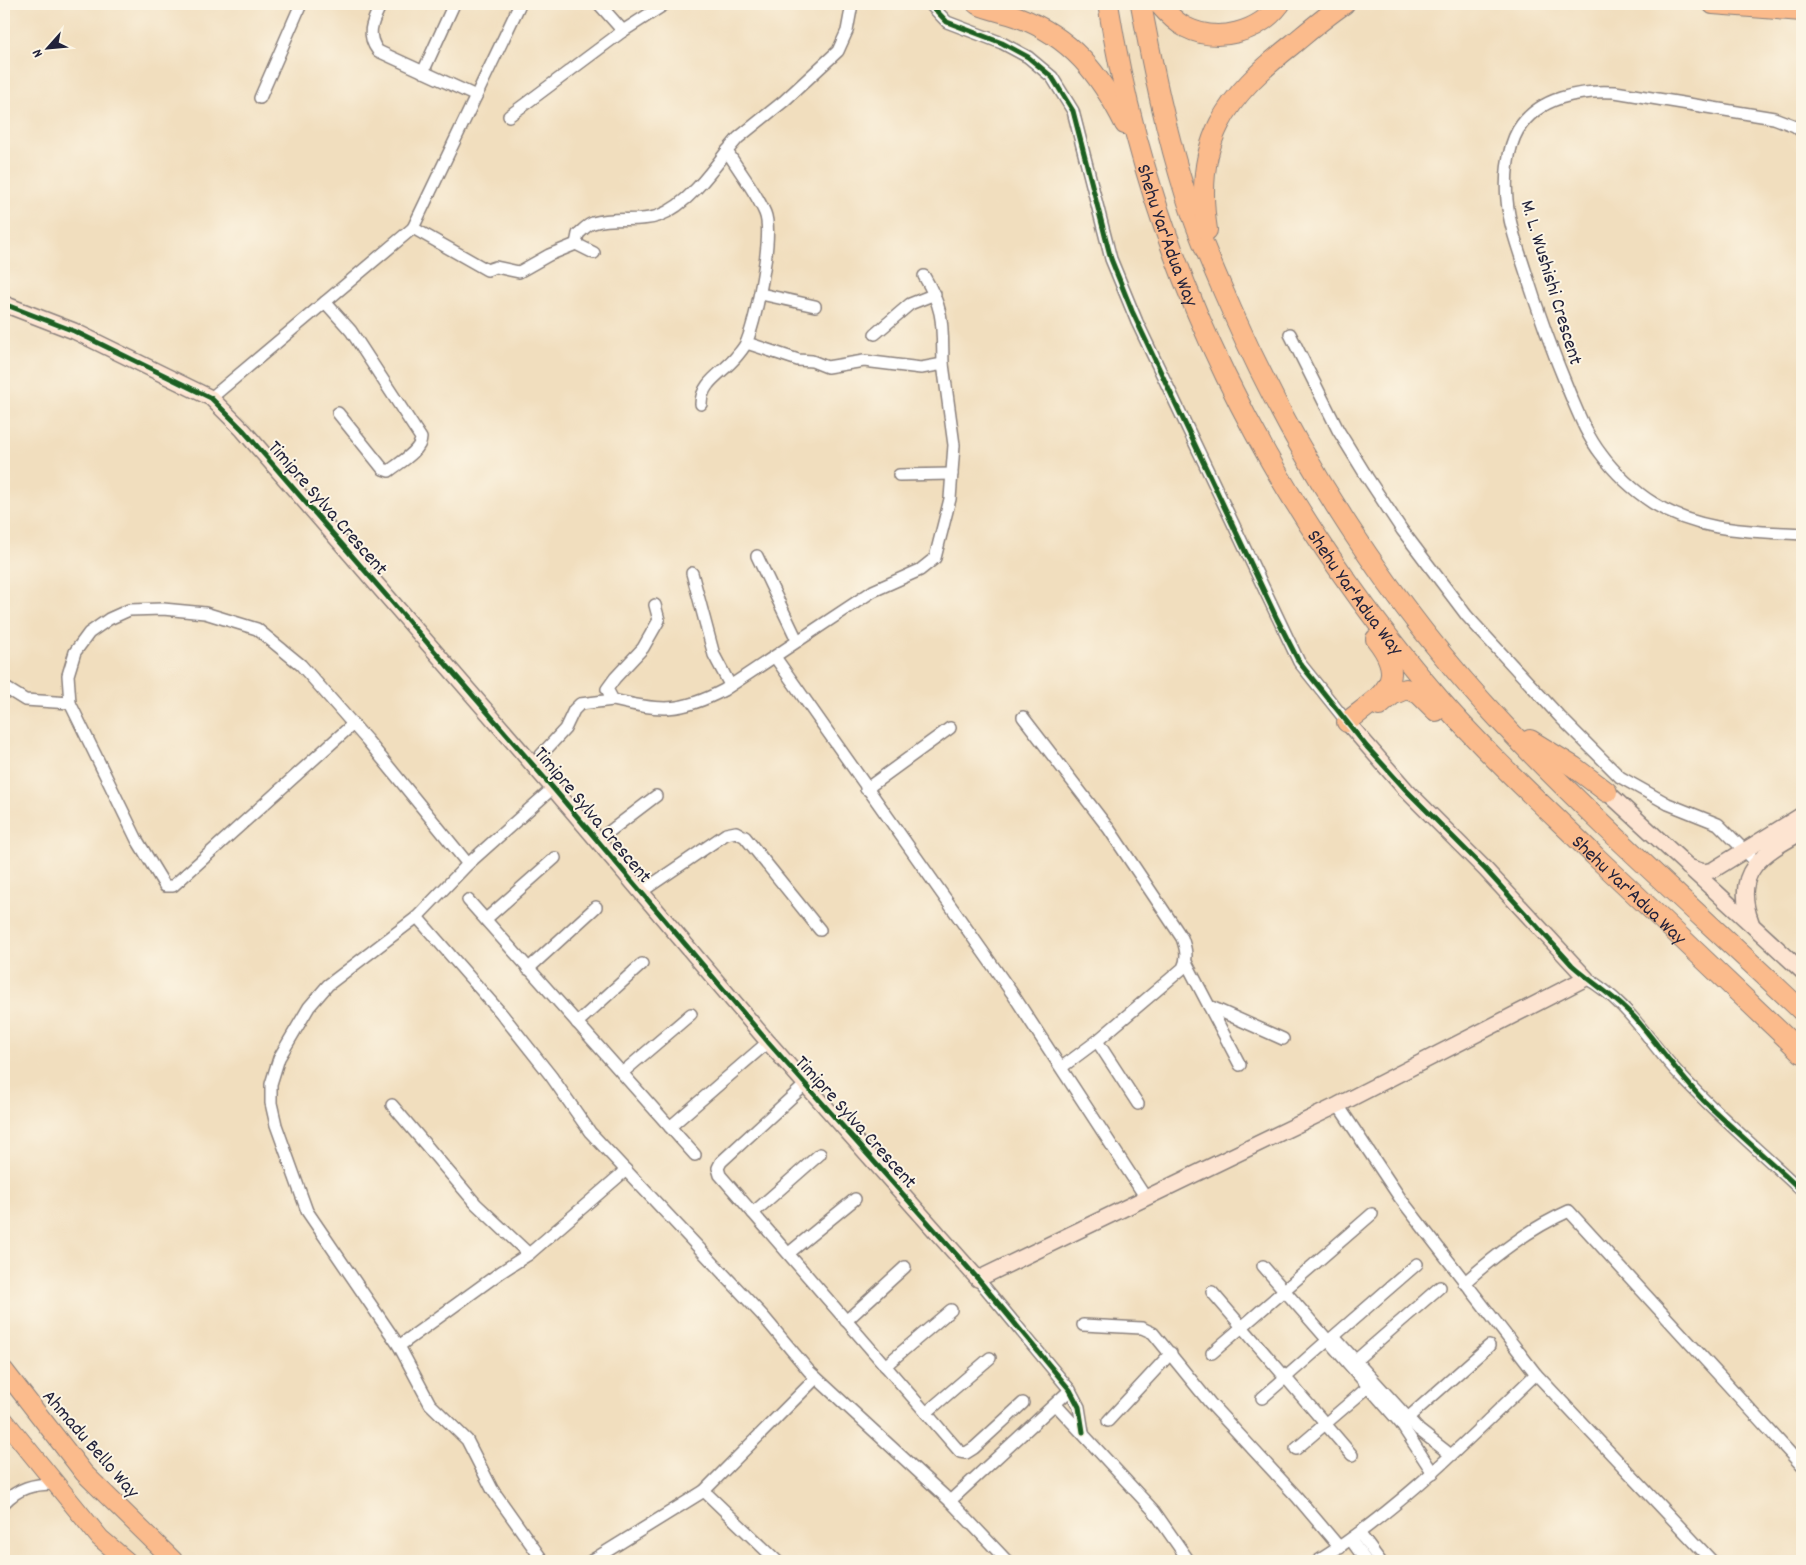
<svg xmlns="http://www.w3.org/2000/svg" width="1806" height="1565" viewBox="0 0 1806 1565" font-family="Dekko,sans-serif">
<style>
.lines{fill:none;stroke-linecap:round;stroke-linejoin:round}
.street-casing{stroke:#8a807c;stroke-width:14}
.secondary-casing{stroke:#8a807c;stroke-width:18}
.primary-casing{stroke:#8a807c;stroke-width:20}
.highway-casing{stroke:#8a807c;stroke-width:22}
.street{stroke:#fff;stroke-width:11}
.secondary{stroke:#fde4d1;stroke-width:15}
.primary{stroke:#fbbb8c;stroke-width:18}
.highway{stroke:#fbbb8c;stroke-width:20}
.cycleway-casing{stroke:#fcf5e5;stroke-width:8}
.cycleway{stroke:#1b5e20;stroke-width:5}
.labels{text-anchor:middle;stroke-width:4;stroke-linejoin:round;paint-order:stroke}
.street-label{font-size:20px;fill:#22223b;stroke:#fcf5e5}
</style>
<rect width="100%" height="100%" fill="#fcf5e5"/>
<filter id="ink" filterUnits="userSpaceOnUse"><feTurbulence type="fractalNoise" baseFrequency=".02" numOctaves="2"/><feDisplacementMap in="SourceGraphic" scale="10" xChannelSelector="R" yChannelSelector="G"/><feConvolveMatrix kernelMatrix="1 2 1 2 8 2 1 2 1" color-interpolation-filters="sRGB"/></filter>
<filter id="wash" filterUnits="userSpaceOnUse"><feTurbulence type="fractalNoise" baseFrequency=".0096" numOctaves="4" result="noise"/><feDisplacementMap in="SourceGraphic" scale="20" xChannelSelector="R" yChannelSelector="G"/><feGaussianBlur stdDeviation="1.12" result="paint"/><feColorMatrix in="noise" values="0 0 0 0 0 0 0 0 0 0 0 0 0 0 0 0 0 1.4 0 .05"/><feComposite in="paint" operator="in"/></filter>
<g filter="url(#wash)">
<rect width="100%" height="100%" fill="#f1debe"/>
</g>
<g filter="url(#ink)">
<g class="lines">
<g class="street-casing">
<g id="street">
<path d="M381 4C373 21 365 34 378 51L476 96"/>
<path d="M599 4 623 31 665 4"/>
<path d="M930 4 947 22 1002 43 1028 57 1052 77 1073 111 1111 259 1137 322 1299 662 1347 722"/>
<path d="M423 72 454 4"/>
<path d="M260 98 301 4"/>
<path d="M509 116 623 31"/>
<path d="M1802 132 1795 126 1774 118 1615 92C1580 90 1538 97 1518 130 1507 149 1505 179 1507 200 1509 224 1518 248 1525 270 1538 312 1553 353 1570 394 1579 415 1587 436 1601 454 1614 472 1634 491 1653 503 1699 532 1750 531 1802 534"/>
<path d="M413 228 520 4"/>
<path d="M594 253 576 244 578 234C582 231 588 224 593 223 614 216 638 223 658 216 686 206 710 174 727 151"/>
<path d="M924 276C945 311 942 325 943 364"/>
<path d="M761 294 815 306"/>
<path d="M325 302 351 331 421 438C421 451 399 463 389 471L383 469 338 413"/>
<path d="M875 334 910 304 935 294"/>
<path d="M1290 334 1338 430 1367 477 1402 530 1467 616 1561 718 1620 777 1668 804 1718 824 1756 862"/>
<path d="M211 398 413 228 487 270 496 267 519 272 549 255 576 244"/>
<path d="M701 404C701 382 723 373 736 357 740 352 745 347 747 341 756 318 774 235 765 213 756 192 739 171 727 151L738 138 784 101 838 51 847 31 852 4"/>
<path d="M899 475 952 474"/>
<path d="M757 556 797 640"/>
<path d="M692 573 714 655 730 685"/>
<path d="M655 605 659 620 643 648 615 678 607 689 613 700C660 711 680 713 724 690L873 591 920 570 935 558 950 499 954 445 943 364 921 368 864 361 827 367 812 361 798 360 747 343"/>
<path d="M775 657 1012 993 1146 1198"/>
<path d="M4 687 25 700 70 703"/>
<path d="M1023 717 1109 829 1182 938C1186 949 1188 958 1183 968L1097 1041 1062 1067"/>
<path d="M353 724 173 886H165L137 840 70 703 68 675 75 652 89 633 109 619 129 610 163 609 205 613 257 629 301 665 367 740 468 864"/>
<path d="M535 767 540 762 541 755 565 729 574 710 580 704 613 700"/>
<path d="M866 789 950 728"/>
<path d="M597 841 656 796"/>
<path d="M641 892 726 834 736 832 745 837 820 930"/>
<path d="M468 900 670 1127 768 1042"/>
<path d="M417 917 501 1013 551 1076 590 1132 763 1316 809 1371 950 1501 1007 1561"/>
<path d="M486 919 555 858"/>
<path d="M1186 962 1209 1006 1283 1039"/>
<path d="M528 969 596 907"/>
<path d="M1586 978C1630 1003 1648 1042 1681 1076 1719 1117 1762 1153 1802 1191"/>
<path d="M1209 1006 1240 1065"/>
<path d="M577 1023 642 964"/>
<path d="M1097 1041 1138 1104"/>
<path d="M622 1073 691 1014"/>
<path d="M805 1085 721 1162 718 1168 720 1175 960 1452 966 1453 974 1448 1023 1403"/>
<path d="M392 1105 476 1204 529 1254"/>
<path d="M1338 1105 1400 1198 1536 1374 1712 1561"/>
<path d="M670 1127 695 1155"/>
<path d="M753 1213 820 1154"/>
<path d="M789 1253 855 1199"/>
<path d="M1263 1266 1401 1424 1433 1473"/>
<path d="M978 1279 1070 1390 1079 1407 1083 1432"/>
<path d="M1464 1283C1497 1254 1529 1229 1569 1211L1802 1466"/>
<path d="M1212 1292 1352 1455"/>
<path d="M846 1321 905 1267"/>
<path d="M1083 1325 1142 1328 1153 1333 1210 1403 1297 1497 1340 1548"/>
<path d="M1333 1337 1417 1264"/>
<path d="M1334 1337 1419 1430 1451 1455"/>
<path d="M399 1346 501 1272 529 1254 626 1170"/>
<path d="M1212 1353 1372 1214"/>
<path d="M1355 1361 1440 1287"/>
<path d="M885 1366 951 1310"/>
<path d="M1262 1398 1327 1341"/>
<path d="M1056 1405 1154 1511 1189 1561"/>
<path d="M926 1413 990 1358"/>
<path d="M1108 1421 1171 1353"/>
<path d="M1402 1423 1489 1346"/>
<path d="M1296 1449 1367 1388"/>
<path d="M704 1491 777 1561"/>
<path d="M950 1501 1070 1390"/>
<path d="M4 1503C18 1488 33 1484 54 1484"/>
<path d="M1360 1534 1380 1561"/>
<path d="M1351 1540 1366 1561"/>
<path d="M543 1561 492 1489 467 1440 430 1404 399 1346 307 1211 276 1125 271 1103V1084L279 1058 309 1007 328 985 417 917 468 864 553 788"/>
<path d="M591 1561 704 1491 816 1378"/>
<path d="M1318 1561C1400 1509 1466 1441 1536 1374"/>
</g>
</g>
<g class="secondary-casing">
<g id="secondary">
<path d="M4 304 74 331 211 398 243 430 553 788 768 1042 978 1279 1338 1105 1586 978 1485 869 1406 790 1347 722"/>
<path d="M1607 792 1802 971"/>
<path d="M1688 867 1704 872 1713 870 1802 815"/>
<path d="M1751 922C1732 871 1762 854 1802 832"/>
</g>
</g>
<g class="primary-casing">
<g id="primary">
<path d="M4 1370 84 1473 174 1561"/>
<path d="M4 1420 100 1538 127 1561"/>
</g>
</g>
<g class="highway-casing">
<g id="highway">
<path d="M977 4C990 10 1005 12 1018 17 1071 37 1100 74 1125 124"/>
<path id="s1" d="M1108 4C1150 265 1268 501 1441 701 1489 756 1544 806 1596 857 1665 922 1734 988 1802 1053"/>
<path d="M1141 4C1153 69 1166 133 1186 196 1198 236 1216 274 1232 311 1298 460 1391 605 1503 724 1597 824 1702 916 1802 1011"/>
<path d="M1159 4C1166 12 1175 22 1185 27 1218 44 1259 32 1280 4"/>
<path d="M1713 4 1802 11"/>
<path d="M1207 230C1193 140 1226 97 1293 44 1310 30 1326 16 1344 4"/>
<path d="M1379 706 1392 695 1406 689 1418 693 1436 711"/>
<path d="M1347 722C1381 695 1410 682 1376 639"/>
<path d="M1530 740 1574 767 1607 792"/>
</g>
</g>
<use href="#street" class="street"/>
<use href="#secondary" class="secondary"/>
<use href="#primary" class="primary"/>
<use href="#highway" class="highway"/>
<g class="cycleway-casing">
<g id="cycleway">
<path d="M930 4 947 22 1002 43 1028 57 1052 77 1073 111 1111 259 1132 311 1277 619 1299 662 1367 747 1406 790 1485 869 1572 965C1593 984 1617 998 1636 1019 1660 1047 1678 1074 1704 1101 1736 1132 1770 1161 1802 1191"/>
<path d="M4 304 74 331 211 398 243 430 553 788 768 1042 978 1279 1070 1390 1079 1407 1083 1432"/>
</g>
</g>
<use href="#cycleway" class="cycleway"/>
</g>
</g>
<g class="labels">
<g class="street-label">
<text dy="7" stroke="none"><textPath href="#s1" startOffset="239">Shehu Yar'Adua Way</textPath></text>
<text transform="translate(1553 282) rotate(73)" y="7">M. L. Wushishi Crescent</text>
<text transform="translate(329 507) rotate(49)" y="7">Timipre Sylva Crescent</text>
<text dy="7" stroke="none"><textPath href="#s1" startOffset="644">Shehu Yar'Adua Way</textPath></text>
<text transform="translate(594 814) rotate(50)" y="7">Timipre Sylva Crescent</text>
<text dy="7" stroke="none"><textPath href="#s1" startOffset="1049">Shehu Yar'Adua Way</textPath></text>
<text transform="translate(857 1121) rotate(48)" y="7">Timipre Sylva Crescent</text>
<text transform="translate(92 1443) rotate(49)" y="7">Ahmadu Bello Way</text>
</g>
</g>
<rect width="1806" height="1565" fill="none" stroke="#fcf5e5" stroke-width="20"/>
<g transform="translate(48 48) rotate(243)" stroke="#fcf5e5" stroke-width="4" paint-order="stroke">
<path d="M0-4L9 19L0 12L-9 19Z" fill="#22223b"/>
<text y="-8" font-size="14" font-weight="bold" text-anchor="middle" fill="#22223b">N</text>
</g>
</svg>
